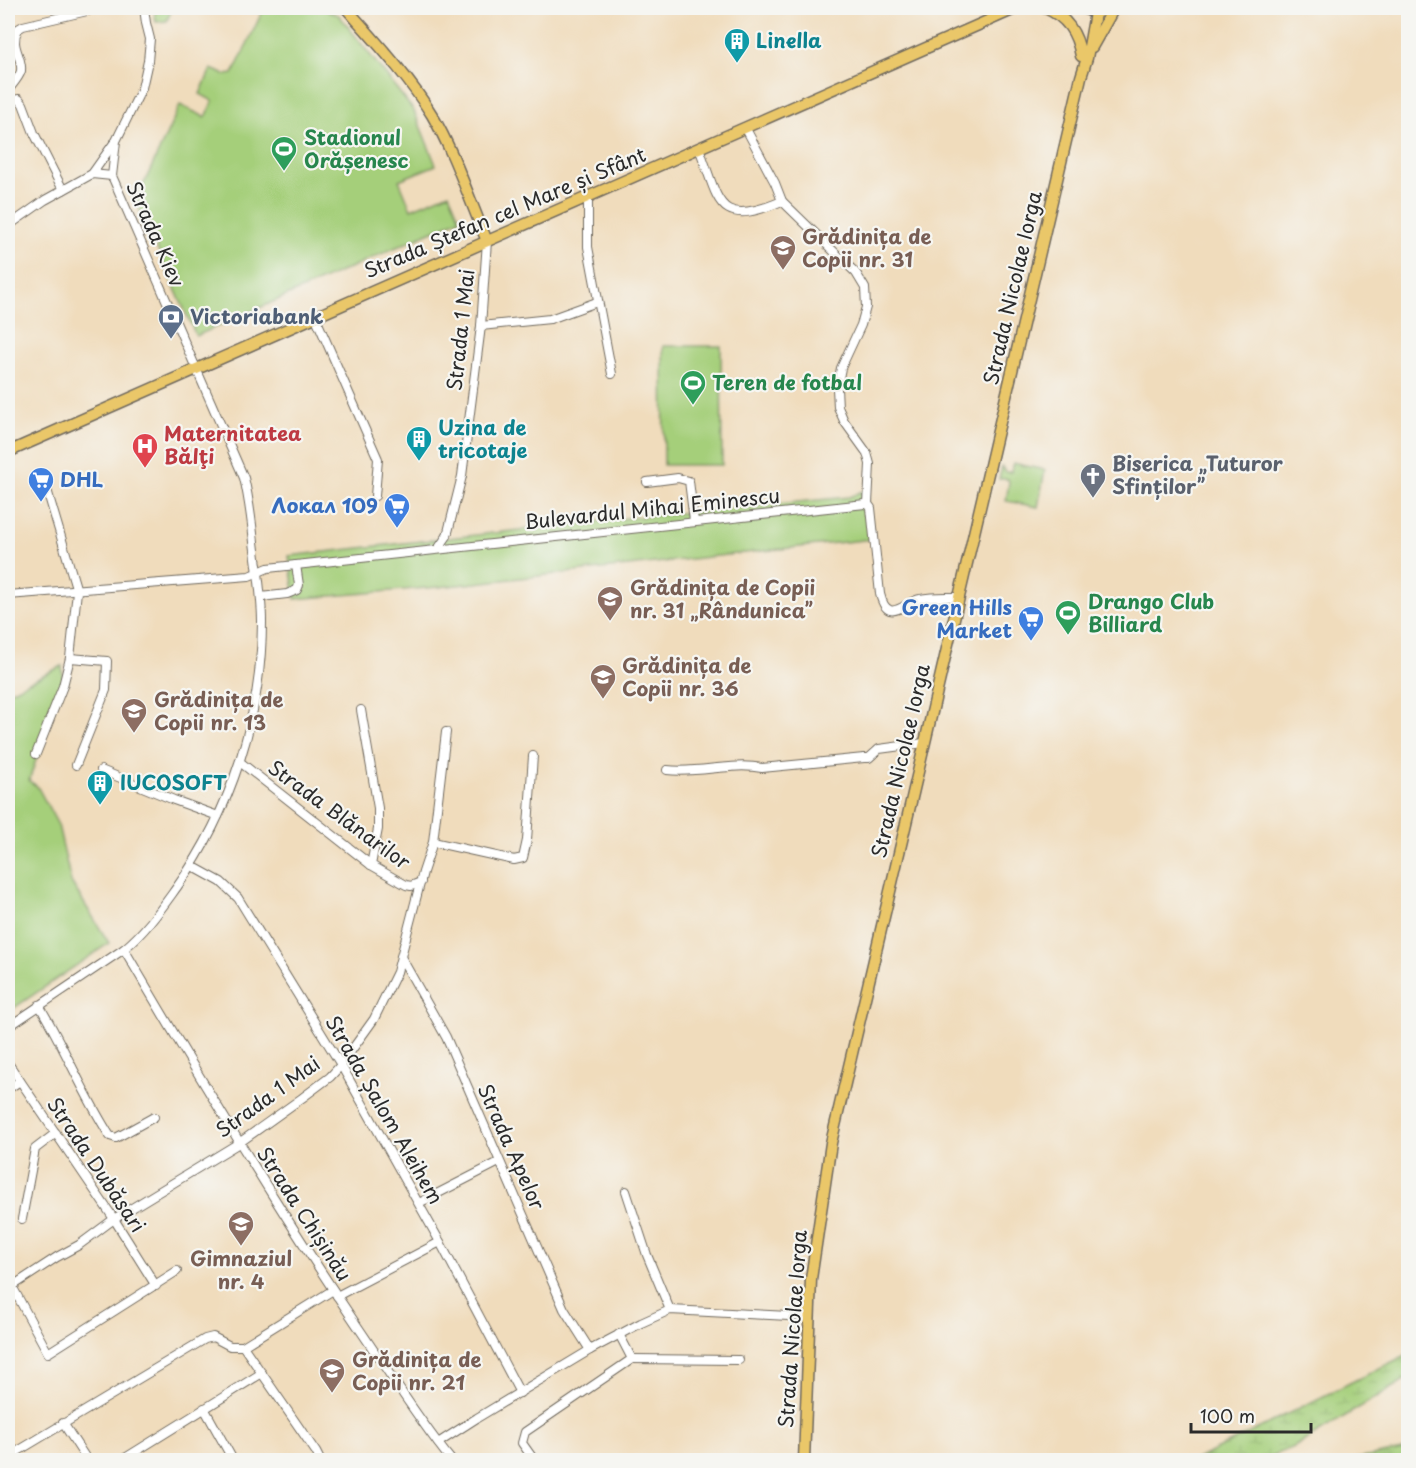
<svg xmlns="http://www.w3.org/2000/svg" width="1416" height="1468" viewBox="0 0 1416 1468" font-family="'Playpen Sans',sans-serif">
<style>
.wetland{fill:url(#wetland-marsh);stroke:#687d52;stroke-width:1.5}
.park{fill:#a5cf7a;stroke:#687d52;stroke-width:1.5}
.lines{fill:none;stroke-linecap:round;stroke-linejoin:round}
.minor-casing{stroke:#70695e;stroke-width:10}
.major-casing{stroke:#70695e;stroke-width:13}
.minor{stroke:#fff;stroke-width:8}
.major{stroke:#eac769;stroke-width:10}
.labels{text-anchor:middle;stroke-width:4.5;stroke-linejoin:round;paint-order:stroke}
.culture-label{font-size:20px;font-weight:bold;fill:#0d838f;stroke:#f6f6f2;text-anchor:start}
.leisure-label{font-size:20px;font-weight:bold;fill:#27864d;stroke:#f6f6f2;text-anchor:start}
.street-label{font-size:20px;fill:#2b2b2b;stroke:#f6f6f2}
.education-label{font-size:20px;font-weight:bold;fill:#785e54;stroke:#f6f6f2;text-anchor:start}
.service-label{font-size:20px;font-weight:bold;fill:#4e5e75;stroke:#f6f6f2;text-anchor:start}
.health-label{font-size:20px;font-weight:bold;fill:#be3a42;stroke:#f6f6f2;text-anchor:start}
.worship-label{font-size:20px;font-weight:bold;fill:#5b616d;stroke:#f6f6f2;text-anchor:start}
.shop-label{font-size:20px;font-weight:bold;fill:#366cbe;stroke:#f6f6f2;text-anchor:end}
</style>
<defs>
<pattern id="wetland-marsh" width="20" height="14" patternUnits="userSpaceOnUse" patternTransform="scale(1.5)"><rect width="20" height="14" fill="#a5cf7a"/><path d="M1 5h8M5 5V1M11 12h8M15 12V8" fill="none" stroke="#8eb26a"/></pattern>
</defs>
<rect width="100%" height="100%" fill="#f6f6f2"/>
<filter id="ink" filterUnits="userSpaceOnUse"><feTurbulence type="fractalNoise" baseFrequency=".0167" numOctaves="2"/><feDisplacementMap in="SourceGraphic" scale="12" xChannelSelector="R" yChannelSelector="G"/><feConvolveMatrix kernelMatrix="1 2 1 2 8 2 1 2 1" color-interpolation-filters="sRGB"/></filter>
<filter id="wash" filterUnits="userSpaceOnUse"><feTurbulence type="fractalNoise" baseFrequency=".008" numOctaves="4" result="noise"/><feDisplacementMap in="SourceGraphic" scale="24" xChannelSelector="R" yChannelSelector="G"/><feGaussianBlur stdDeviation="1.35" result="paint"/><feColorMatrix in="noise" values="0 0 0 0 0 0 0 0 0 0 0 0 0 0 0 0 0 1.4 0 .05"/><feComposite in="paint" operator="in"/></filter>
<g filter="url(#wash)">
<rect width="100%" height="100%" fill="#f0dcbc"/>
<g class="wetland">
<path d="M1408 1354V1378L1294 1447 1262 1460H1195Z"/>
<path d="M1408 1449V1460H1352Z"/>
</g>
<g class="park">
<path d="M154 8H172L167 21 156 22Z"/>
<path d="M264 8H321L339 15 414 111 436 165 399 180 411 209 449 193 460 219 196 336 136 201 180 105 205 117 207 115 213 101 200 94 211 69 226 75 233 74Z"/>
<path d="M663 346H721L722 465H664Z"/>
<path d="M1013 463 1045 470 1038 507 1006 501 1009 482 1008 479H999L1002 467 1006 472H1011Z"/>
<path d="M865 490 872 539 439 587 295 599 289 556 618 519 849 497Z"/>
<path d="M62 666 63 679 29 781 37 786 58 825 71 882 109 943 8 1012V692Z"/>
</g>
</g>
<g filter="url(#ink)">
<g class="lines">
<g class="minor-casing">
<g id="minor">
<path d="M8 90C12 85 19 78 21 71 23 57 9 46 18 29L23 26 100 8"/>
<path d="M8 101 19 99 23 104 34 133 63 190"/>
<path d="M745 127 775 183 782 201 856 273 865 288 866 307 861 325 841 368 837 388 838 407 844 421 867 453 870 464 868 504"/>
<path d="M699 148C720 202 716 229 782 201"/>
<path d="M92 174 114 143"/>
<path d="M588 197V247L612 374"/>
<path d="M8 226 45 200 92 174 112 176"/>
<path d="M315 316 378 459 375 496"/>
<path d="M481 326 550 319 597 302"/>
<path d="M647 482 678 478 689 481 694 521"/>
<path d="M438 549 447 536 462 476 481 326 487 241"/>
<path d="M8 595 249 576 268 568 865 504H868L871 508 880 594C888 626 904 602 920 599 933 596 946 597 959 597"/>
<path d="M261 597 287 594 297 590 299 585 296 565"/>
<path d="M70 658 107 661 106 690 76 765"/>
<path d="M361 710 378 808V829L371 865"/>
<path d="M36 754 63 686 70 658 77 591 45 483"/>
<path d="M240 762 371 865 406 885 411 886 421 882"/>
<path d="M101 770 174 800 218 816"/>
<path d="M667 770C699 774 731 762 762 768L864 758H869L879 749 924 743"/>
<path d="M433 842 514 860 523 858 527 840 533 756"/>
<path d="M192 866 221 882 238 898 341 1065 440 1242 520 1393"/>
<path d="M124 949C200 1078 276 1206 360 1330 390 1374 418 1419 451 1460"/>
<path d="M401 957 446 1037 564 1309 590 1350"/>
<path d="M39 1005C65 1048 83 1094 110 1136L116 1138 154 1117"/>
<path d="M8 1027 124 949C146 931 161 909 177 887 231 811 262 715 262 622 262 598 258 574 255 550 252 526 250 502 244 478L112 176 116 141 142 88 148 61 150 39 146 23 144 8"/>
<path d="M8 1063 114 1219 156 1286"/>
<path d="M8 1089 20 1081"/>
<path d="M626 1191 647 1255 670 1310"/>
<path d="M419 1203 499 1162"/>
<path d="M22 1219 35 1149 56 1133"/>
<path d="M12 1286 48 1353 177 1271"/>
<path d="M8 1289 57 1257 79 1245 114 1219 239 1143 302 1098 330 1077 341 1065 374 1019 397 972 423 872 433 842 446 732"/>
<path d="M337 1296 440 1242"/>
<path d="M243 1346 316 1452 320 1460"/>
<path d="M632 1359 739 1360"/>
<path d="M204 1408 233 1460"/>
<path d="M63 1423 87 1460"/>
<path d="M438 1443 477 1418 590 1350 641 1323 670 1310 808 1317"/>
<path d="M8 1457 205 1339 213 1337 230 1346H243L333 1290"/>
<path d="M122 1460 262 1373"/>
<path d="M534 1460 522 1443 525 1432 632 1359 619 1334"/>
</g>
</g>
<g class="major-casing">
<g id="major">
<path d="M346 8C376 42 408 76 432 115 455 154 469 199 487 241"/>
<path d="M1045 8C1067 17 1077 33 1081 56"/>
<path d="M1083 8 1095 13 1102 11"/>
<path d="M1092 47 1114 8"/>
<path d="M8 452 1017 8"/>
<path d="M804 1460 811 1279 831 1143 1081 77 1087 58 1095 13"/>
</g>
</g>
<use href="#minor" class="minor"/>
<use href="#major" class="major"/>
</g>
</g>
<defs>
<g id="building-pin" transform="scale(1.35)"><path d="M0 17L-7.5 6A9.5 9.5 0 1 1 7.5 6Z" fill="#0f9aa8" stroke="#f6f6f2"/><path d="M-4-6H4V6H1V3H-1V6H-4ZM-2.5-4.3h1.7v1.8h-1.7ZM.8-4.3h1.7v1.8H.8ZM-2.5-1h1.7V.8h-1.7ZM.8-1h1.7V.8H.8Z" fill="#fff"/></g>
<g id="stadium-pin" transform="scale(1.35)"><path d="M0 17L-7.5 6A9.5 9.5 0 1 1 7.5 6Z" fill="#2e9e5b" stroke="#f6f6f2"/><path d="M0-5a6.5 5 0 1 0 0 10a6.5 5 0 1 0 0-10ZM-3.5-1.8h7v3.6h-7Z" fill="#fff"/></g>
<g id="school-pin" transform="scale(1.35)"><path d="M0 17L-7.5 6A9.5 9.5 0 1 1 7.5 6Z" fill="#8d6e63" stroke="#f6f6f2"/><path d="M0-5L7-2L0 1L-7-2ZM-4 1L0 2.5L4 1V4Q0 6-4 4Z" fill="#fff"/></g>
<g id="bank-pin" transform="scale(1.35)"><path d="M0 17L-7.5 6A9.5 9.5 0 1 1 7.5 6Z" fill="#5c6f8a" stroke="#f6f6f2"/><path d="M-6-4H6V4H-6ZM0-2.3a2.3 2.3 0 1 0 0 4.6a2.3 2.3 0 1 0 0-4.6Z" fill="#fff"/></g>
<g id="hospital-pin" transform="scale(1.35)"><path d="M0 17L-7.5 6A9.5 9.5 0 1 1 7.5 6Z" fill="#e0444e" stroke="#f6f6f2"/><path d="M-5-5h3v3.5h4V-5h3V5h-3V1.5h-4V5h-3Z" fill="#fff"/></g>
<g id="church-pin" transform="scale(1.35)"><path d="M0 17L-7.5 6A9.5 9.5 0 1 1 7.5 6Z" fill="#6b7280" stroke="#f6f6f2"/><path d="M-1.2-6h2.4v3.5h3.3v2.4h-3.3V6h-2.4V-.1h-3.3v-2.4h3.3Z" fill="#fff"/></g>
<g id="supermarket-pin" transform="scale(1.35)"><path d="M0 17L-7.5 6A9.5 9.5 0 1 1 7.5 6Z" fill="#3f7fe0" stroke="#f6f6f2"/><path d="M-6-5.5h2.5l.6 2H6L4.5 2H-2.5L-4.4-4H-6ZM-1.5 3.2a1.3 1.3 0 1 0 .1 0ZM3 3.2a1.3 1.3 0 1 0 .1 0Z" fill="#fff"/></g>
</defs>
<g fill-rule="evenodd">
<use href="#building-pin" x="737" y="41"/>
<use href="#stadium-pin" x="284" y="149"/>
<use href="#school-pin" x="783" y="248"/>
<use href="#bank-pin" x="171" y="317"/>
<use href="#stadium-pin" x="693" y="383"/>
<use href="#building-pin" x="419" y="439"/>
<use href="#hospital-pin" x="145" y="446"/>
<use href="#church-pin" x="1093" y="476"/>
<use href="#supermarket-pin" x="41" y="480"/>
<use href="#supermarket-pin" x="397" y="506"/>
<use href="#school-pin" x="610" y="599"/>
<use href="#stadium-pin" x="1068" y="613"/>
<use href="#supermarket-pin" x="1031" y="619"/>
<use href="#school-pin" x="603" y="677"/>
<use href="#school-pin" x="134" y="711"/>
<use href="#building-pin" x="100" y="783"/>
<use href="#school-pin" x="241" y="1224"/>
<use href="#school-pin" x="332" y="1371"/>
</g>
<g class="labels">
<g class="culture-label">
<text x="756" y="48">Linella</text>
<text x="438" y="435">Uzina de<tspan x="438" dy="23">tricotaje</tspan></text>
<text x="120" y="790">IUCOSOFT</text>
</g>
<g class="leisure-label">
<text x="304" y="145">Stadionul<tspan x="304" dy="23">Orășenesc</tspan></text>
<text x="712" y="390">Teren de fotbal</text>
<text x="1088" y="609">Drango Club<tspan x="1088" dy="23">Billiard</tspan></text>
</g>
<g class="street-label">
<text transform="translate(505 213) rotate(-23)" y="7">Strada Ștefan cel Mare și Sfânt</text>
<text transform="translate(155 234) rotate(66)" y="7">Strada Kiev</text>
<text transform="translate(1013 288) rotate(-77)" y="7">Strada Nicolae Iorga</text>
<text transform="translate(461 330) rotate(-84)" y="7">Strada 1 Mai</text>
<text transform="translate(652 509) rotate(-6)" y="7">Bulevardul Mihai Eminescu</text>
<text transform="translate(901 761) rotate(-77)" y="7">Strada Nicolae Iorga</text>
<text transform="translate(339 815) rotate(36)" y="7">Strada Blănarilor</text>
<text transform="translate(268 1097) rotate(-36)" y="7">Strada 1 Mai</text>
<text transform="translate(384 1110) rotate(60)" y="7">Strada Șalom Aleihem</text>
<text transform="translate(511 1147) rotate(66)" y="7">Strada Apelor</text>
<text transform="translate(96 1165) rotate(56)" y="7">Strada Dubăsari</text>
<text transform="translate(304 1214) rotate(57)" y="7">Strada Chișinău</text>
<text transform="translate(793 1329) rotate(-86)" y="7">Strada Nicolae Iorga</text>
</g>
<g class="education-label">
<text x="802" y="244">Grădinița de<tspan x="802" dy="23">Copii nr. 31</tspan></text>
<text x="630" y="595">Grădinița de Copii<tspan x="630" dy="23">nr. 31 „Rândunica”</tspan></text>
<text x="622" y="673">Grădinița de<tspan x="622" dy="23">Copii nr. 36</tspan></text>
<text x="154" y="707">Grădinița de<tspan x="154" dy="23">Copii nr. 13</tspan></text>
<text x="241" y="1266" text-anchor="middle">Gimnaziul<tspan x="241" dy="23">nr. 4</tspan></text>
<text x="352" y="1367">Grădinița de<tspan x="352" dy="23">Copii nr. 21</tspan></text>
</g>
<g class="service-label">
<text x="190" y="324">Victoriabank</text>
</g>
<g class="health-label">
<text x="164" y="441">Maternitatea<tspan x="164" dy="23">Bălţi</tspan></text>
</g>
<g class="worship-label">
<text x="1112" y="471">Biserica „Tuturor<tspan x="1112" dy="23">Sfinților”</tspan></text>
</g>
<g class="shop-label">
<text x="60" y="487" text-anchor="start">DHL</text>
<text x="378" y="513">Локал 109</text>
<text x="1012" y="615">Green Hills<tspan x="1012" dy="23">Market</tspan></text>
</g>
</g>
<rect width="1416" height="1468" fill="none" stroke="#f6f6f2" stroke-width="30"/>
<path d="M1191 1423v9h120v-9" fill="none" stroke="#2b2b2b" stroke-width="3"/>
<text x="1200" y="1423" font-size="18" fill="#2b2b2b" stroke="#f6f6f2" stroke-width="4.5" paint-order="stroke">100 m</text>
</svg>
